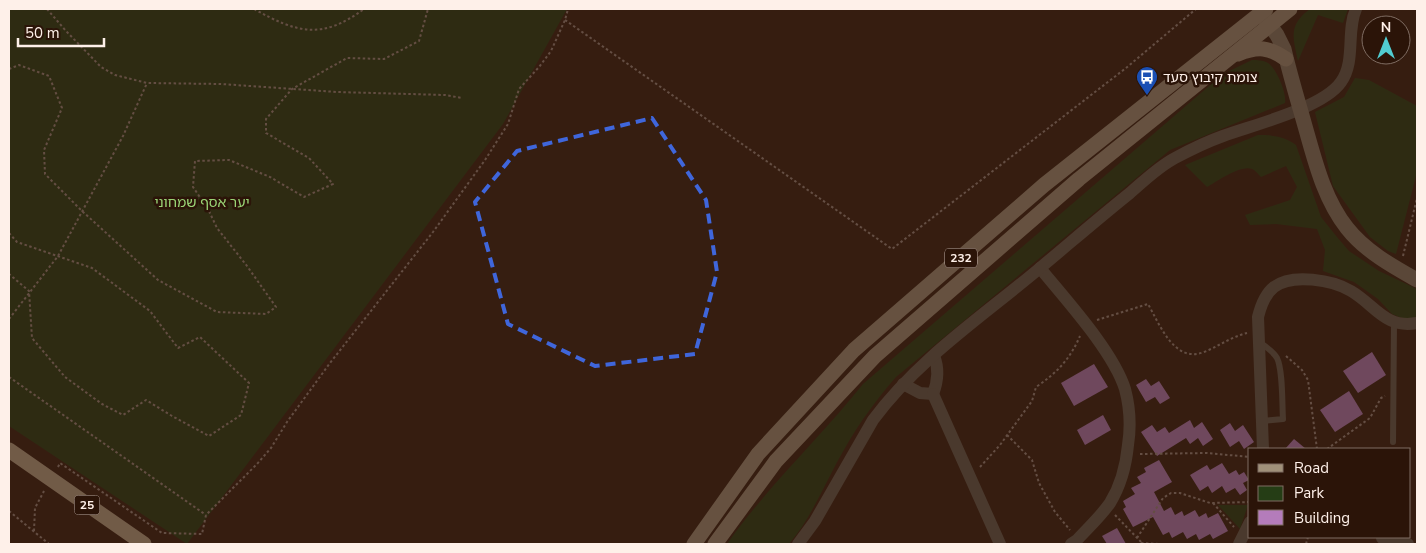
<svg xmlns="http://www.w3.org/2000/svg" width="1426" height="553" viewBox="0 0 1426 553" font-family="'Nunito Sans','Noto Sans Hebrew',sans-serif">
<style>
.green{fill:#253d15}
.building{fill:#b47cbb}
.lines{fill:none;stroke-linecap:round;stroke-linejoin:round}
.path{stroke:#9c8980;stroke-width:2;stroke-dasharray:2.5 2.5;stroke-linecap:butt}
.lane{stroke:#635b50;stroke-width:6}
.street{stroke:#635b50;stroke-width:12}
.secondary{stroke:#857a68;stroke-width:15}
.primary{stroke:#a0917a;stroke-width:15}
.highway{stroke:#b9a68b;stroke-width:15}
.marked{fill:none;stroke:#3f66db;stroke-width:4;stroke-dasharray:10 6;stroke-linejoin:round}
.labels{text-anchor:middle;stroke-width:5;stroke-linejoin:round;paint-order:stroke}
.shield{fill:#2b1408;stroke:#bfaea6;stroke-width:1}
.shield-label{font-size:12px;font-weight:bold;fill:#fef0e9}
.poi-label{font-size:14px;fill:#fef0e9;stroke:#2b1408;text-anchor:start}
.park-label{font-size:14px;fill:#9ad576;stroke:#2b1408}
</style>
<rect width="100%" height="100%" fill="#361e11"/>
<g class="green">
<path d="M9 9H567L503 124 187 544 9 426Z"/>
<path d="M1310 9H1348L1343 23 1318 15 1298 61C1293 37 1288 25 1310 9Z"/>
<path d="M1252 60C1257 60 1263 60 1268 63 1276 68 1287 93 1285 103L1170 150 896 377C877 399 859 423 845 448 826 480 813 516 789 544H727C767 487 819 439 863 384L1223 74Z"/>
<path d="M1355 78 1369 80 1417 106V172L1396 254 1388 251 1370 237 1333 186 1315 112 1344 97Z"/>
<path d="M1258 135C1273 135 1284 136 1296 145L1321 217 1337 237 1349 251 1379 271 1417 289V316L1409 321 1392 314 1378 299 1354 282 1323 271 1325 250 1317 229 1276 224 1250 225 1245 215 1290 200 1297 187 1286 166 1261 177C1258 174 1255 170 1252 169 1241 164 1216 182 1207 187L1185 165Z"/>
<path d="M1218 505H1248L1240 529Z"/>
</g>
<g class="building">
<path d="M1372 352 1386 375 1358 393 1343 371Z"/>
<path d="M1094 364 1108 387 1074 406 1061 383Z"/>
<path d="M1146 379 1151 386 1159 381 1170 398 1160 404 1155 397 1146 402 1136 385Z"/>
<path d="M1349 391 1363 414 1335 432 1320 410Z"/>
<path d="M1103 415 1111 430 1085 445 1077 430Z"/>
<path d="M1190 420 1194 428 1202 422 1213 439 1203 446 1198 438 1190 444 1186 438 1157 456 1141 432 1152 425 1157 432 1165 427 1169 433Z"/>
<path d="M1230 423 1235 431 1243 425 1254 442 1244 449 1239 441 1230 447 1220 430Z"/>
<path d="M1294 439 1306 449H1285Z"/>
<path d="M1159 460 1172 482 1154 492 1164 511 1171 507 1175 515 1182 511 1184 516 1195 510 1199 517 1206 513 1208 518 1218 513 1228 531 1213 539 1210 534 1199 540 1196 534 1187 539 1183 532 1172 538 1169 532 1163 535 1153 517 1133 527 1123 509 1126 507 1123 501 1135 494 1131 488 1141 483 1137 477 1146 472 1144 468Z"/>
<path d="M1222 463 1229 474 1236 470 1239 475 1244 472 1249 480 1243 483 1247 490 1240 495 1235 488 1226 493 1222 486 1212 493 1208 486 1200 491 1190 475 1207 465 1210 470Z"/>
<path d="M1117 528 1126 544H1107L1102 536Z"/>
</g>
<g class="lines">
<g class="path">
<path d="M47 9 66 31 101 67 115 75 147 83 221 84 337 92 445 95 462 98"/>
<path d="M254 9C297 33 322 40 364 9"/>
<path d="M565 20 892 249 1126 68 1196 9"/>
<path d="M9 69 19 65 49 76 62 108 44 150 45 174 82 211 158 280 217 312 266 314 276 307 247 266 217 228 208 209 193 187 195 161 229 160 270 177 304 197 333 184 309 158 266 133V119L292 89 347 58 384 59 419 41 428 9"/>
<path d="M9 233 17 242 92 268 150 311 178 348 200 337 249 383 241 415 209 436 172 416 146 400 123 415 102 404 65 377 32 338 29 291 9 274"/>
<path d="M1403 256 1417 198"/>
<path d="M9 319 58 256 123 136 147 83"/>
<path d="M1097 320 1148 304C1159 323 1174 364 1204 352 1219 346 1231 337 1247 333"/>
<path d="M1286 356 1302 370 1308 380 1317 449"/>
<path d="M9 377 206 515"/>
<path d="M1007 435 1032 460 1039 483 1055 512 1070 530"/>
<path d="M1327 449 1370 418 1381 398 1385 396"/>
<path d="M1140 454 1207 453 1250 457"/>
<path d="M58 467 60 463 162 533 202 534 206 515 257 464 271 448 287 422 330 363 433 232 485 160 508 124 519 89 539 67 551 51 565 20 568 9"/>
<path d="M980 467 1000 445 1032 401 1036 387C1057 373 1070 359 1080 336"/>
<path d="M1213 503 1234 527"/>
<path d="M9 511 49 544"/>
<path d="M1115 515 1143 544"/>
<path d="M34 531 35 508 44 491"/>
<path d="M1137 538 1163 498 1171 493H1180L1210 503 1250 502"/>
<path d="M1141 543 1161 544"/>
<path d="M1306 544 1308 537"/>
</g>
<g class="lane">
<path d="M1259 342C1265 346 1273 351 1277 358 1283 370 1282 404 1283 419L1263 421"/>
<path d="M1393 442 1394 322"/>
</g>
<g class="street">
<path d="M1040 268C1066 300 1113 351 1125 389 1130 408 1131 426 1128 445 1126 466 1121 485 1110 503 1101 516 1088 528 1077 540L1071 544"/>
<path d="M903 384 920 393 933 394C938 381 939 368 934 356"/>
<path d="M933 394 1000 544"/>
<path d="M1263 449 1258 317C1261 305 1265 294 1274 287 1292 273 1333 280 1351 291 1375 305 1385 329 1417 323"/>
<path d="M1382 538 1408 544"/>
<path d="M798 544 815 521 873 420C918 359 983 316 1040 268 1070 243 1100 217 1130 193 1144 181 1158 167 1175 158 1190 150 1206 142 1223 136 1253 125 1323 108 1341 82 1356 61 1346 31 1356 9"/>
<path d="M1239 544 1250 522"/>
</g>
<path class="secondary" d="M1263 16 1277 35 1284 49C1290 75 1298 101 1305 126 1315 161 1324 199 1347 228 1365 251 1392 266 1417 280"/>
<g class="primary">
<path d="M1238 54C1258 46 1269 47 1286 59"/>
<path d="M694 544 758 454 854 350 1044 185 1266 9"/>
<path d="M715 544 776 461 875 356 1079 179 1290 9"/>
</g>
<path class="highway" d="M9 450 144 544"/>
</g>
<path d="M0 0H1426V553H0ZM652 118 706 200 717 272 695 354 595 366 508 324 475 202 517 151Z" fill="#361e11" fill-opacity=".55" fill-rule="evenodd"/>
<path class="marked" d="M652 118 706 200 717 272 695 354 595 366 508 324 475 202 517 151Z"/>
<defs>
<g id="bus-pin" transform="scale(1.125)"><path d="M0 17L-7.5 6A9.5 9.5 0 1 1 7.5 6Z" fill="#1a4fb4" stroke="#2b1408"/><path d="M-5-6H5V4H4V6H2V4H-2V6H-4V4H-5ZM-3.5-4V0h7V-4ZM-3.5 1.2v1.5H-2V1.2ZM2 1.2v1.5H3.5V1.2Z" fill="#fff"/></g>
</defs>
<g fill-rule="evenodd">
<use href="#bus-pin" x="1147" y="77"/>
</g>
<g class="labels">
<g class="shield">
<rect x="945" y="248.5" width="32" height="19" rx="4"/>
<rect x="74.5" y="495.5" width="25" height="19" rx="4"/>
</g>
<g class="shield-label">
<text x="961" y="262">232</text>
<text x="87" y="509">25</text>
</g>
<g class="poi-label">
<text x="1163" y="82">צומת קיבוץ סעד</text>
</g>
<g class="park-label">
<text x="202" y="207">יער אסף שמחוני</text>
</g>
</g>
<rect width="1426" height="553" fill="none" stroke="#fef0e9" stroke-width="20"/>
<rect x="1248" y="448" width="162" height="90" fill="#2b1408" stroke="#7f6c62"/>
<rect x="1258" y="464" width="25" height="8" fill="#a0917a" stroke="#7f6c62"/>
<text x="1294" y="473" font-size="15" fill="#fef0e9">Road</text>
<rect x="1258" y="486" width="25" height="15" fill="#253d15" stroke="#7f6c62"/>
<text x="1294" y="498" font-size="15" fill="#fef0e9">Park</text>
<rect x="1258" y="510" width="25" height="15" fill="#b47cbb" stroke="#7f6c62"/>
<text x="1294" y="523" font-size="15" fill="#fef0e9">Building</text>
<g transform="translate(1386 40)"><circle r="24" fill="#2b1408" stroke="#7f6c62"/>
<path d="M0-4L9 19L0 12L-9 19Z" fill="#51ccd1"/>
<text y="-8" font-size="14" font-weight="bold" text-anchor="middle" fill="#fef0e9">N</text>
</g>
<path d="M18 38v8h86v-8" fill="none" stroke="#fef0e9" stroke-width="2.5"/>
<text x="25" y="38" font-size="15" fill="#fef0e9" stroke="#2b1408" stroke-width="4" paint-order="stroke">50 m</text>
</svg>
